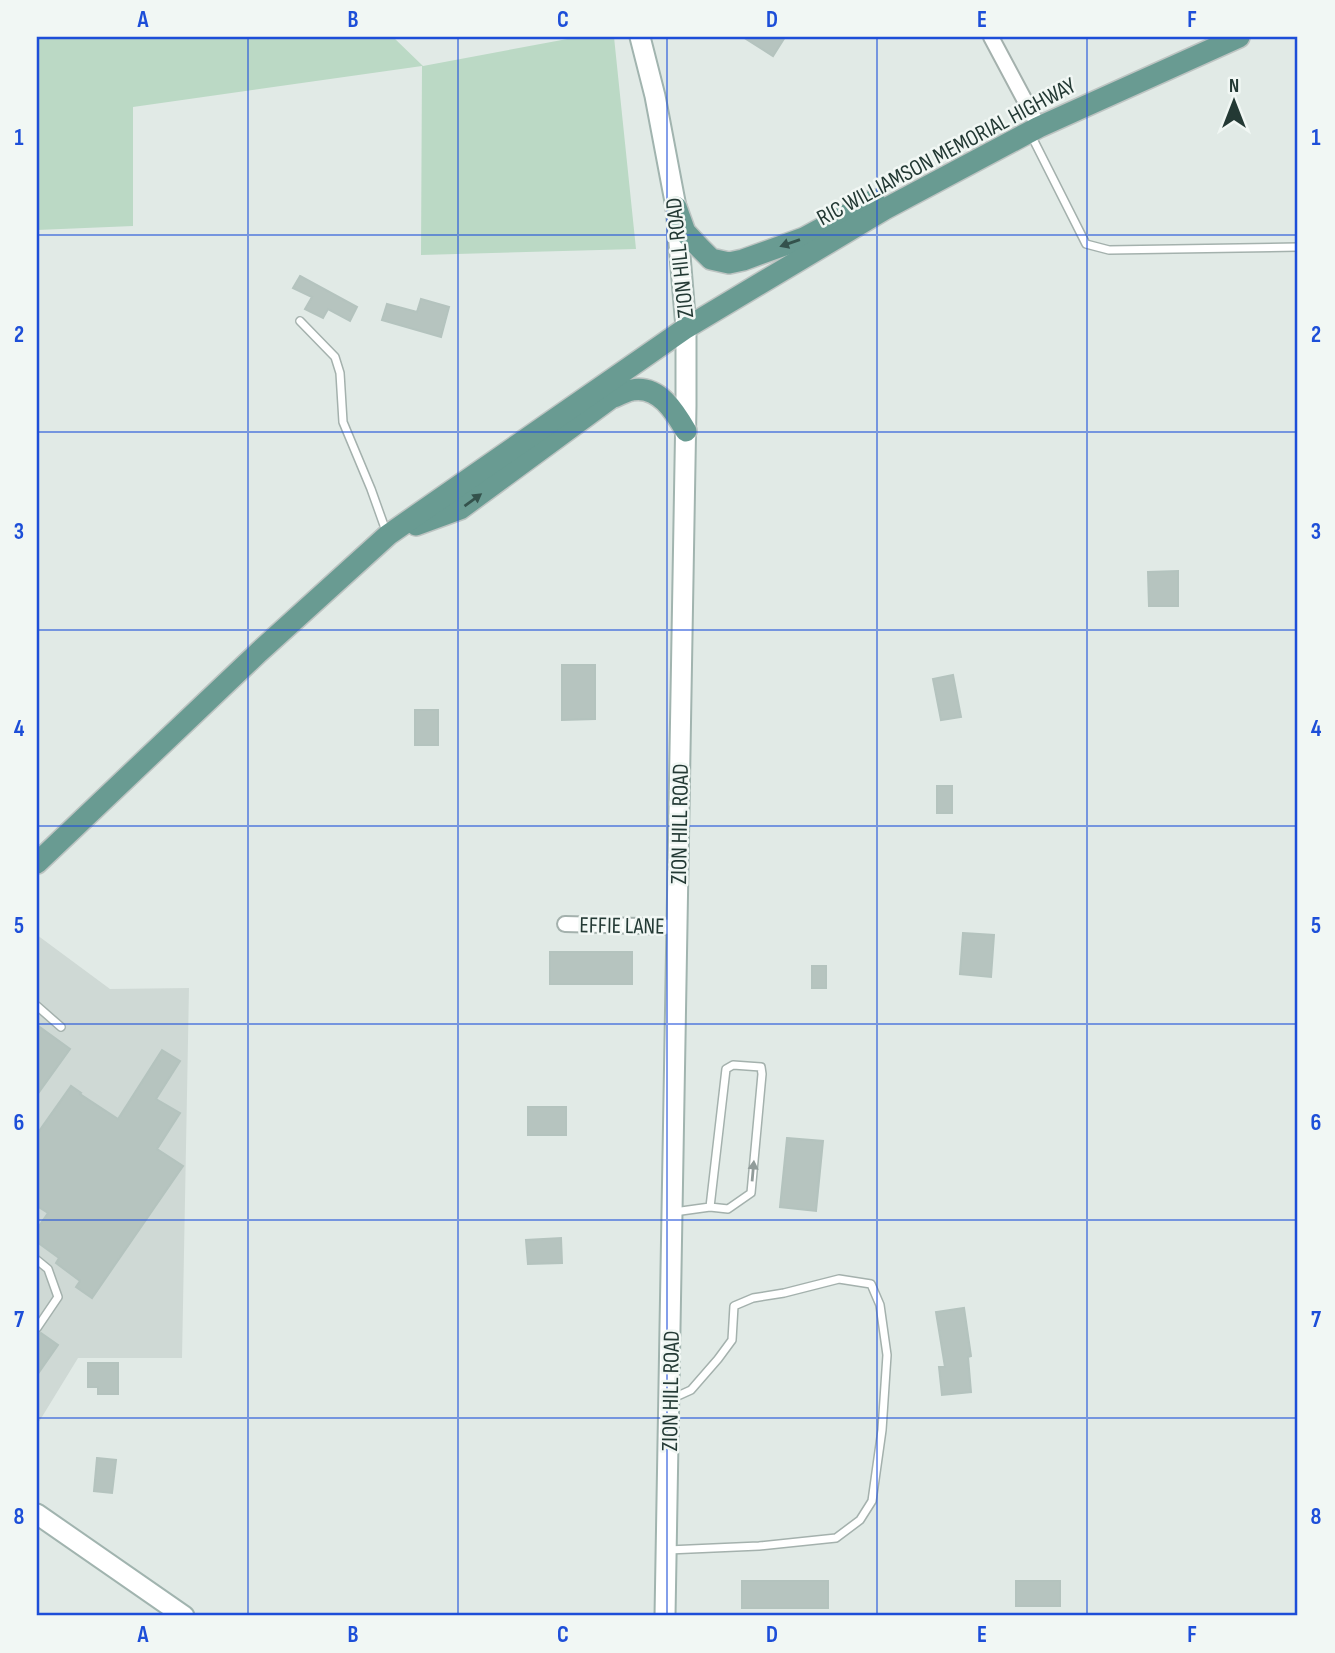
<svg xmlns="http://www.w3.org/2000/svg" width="1335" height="1653" viewBox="0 0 1335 1653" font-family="'Sofia Sans Condensed',sans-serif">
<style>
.built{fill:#cfd9d5}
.green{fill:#bbd9c5}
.building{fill:#b6c4bf;stroke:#b4c3be;stroke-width:2}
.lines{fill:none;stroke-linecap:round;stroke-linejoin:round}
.lane-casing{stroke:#a4b1ad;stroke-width:10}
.street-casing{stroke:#a4b1ad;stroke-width:18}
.secondary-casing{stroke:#a1b4af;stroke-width:23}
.primary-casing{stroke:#bdc4c2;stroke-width:24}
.lane{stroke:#fff;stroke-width:7}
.street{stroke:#fff;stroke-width:14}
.secondary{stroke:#fff;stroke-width:19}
.primary{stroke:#699b92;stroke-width:21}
.oneway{fill:#34524c}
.oneway2{fill:#919c9a}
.grid{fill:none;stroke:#1d4ed8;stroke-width:2;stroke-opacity:0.55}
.labels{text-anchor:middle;stroke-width:5;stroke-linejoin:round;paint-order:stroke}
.street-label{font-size:23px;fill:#233934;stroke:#f1f7f4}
.neatline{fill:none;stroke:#1d4ed8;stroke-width:2.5}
.grid-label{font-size:23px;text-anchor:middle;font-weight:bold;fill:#1d4ed8}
</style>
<rect width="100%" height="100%" fill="#e1eae6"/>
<path class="built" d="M37 935 110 989 189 988 182 1358H78L37 1425Z"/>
<path class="green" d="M37 37H393L423 66 578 37H614L636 249 421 255 422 66 133 107V226L37 230Z"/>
<g class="building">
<path d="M743 37H785L773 56Z"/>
<path d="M300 276 357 307 350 321 328 309 323 318 305 309 312 297 293 288Z"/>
<path d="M421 299 449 307 441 337 382 320 387 304 417 312Z"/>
<path d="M1178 571V606H1149L1148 572Z"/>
<path d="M562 665H595V719L562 720Z"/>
<path d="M953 675 961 717 941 720 933 679Z"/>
<rect x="415" y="710" width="23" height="35"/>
<rect x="937" y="786" width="15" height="27"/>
<path d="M963 933 994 935 991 977 960 974Z"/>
<rect x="550" y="952" width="82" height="32"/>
<rect x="812" y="966" width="14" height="22"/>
<path d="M37 1025 70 1049 37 1095Z"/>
<path d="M162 1050 180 1061 156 1099 180 1113 157 1149 183 1166 92 1298 76 1287 80 1281 56 1263 59 1258 37 1242V1229L48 1213 37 1206V1134L71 1086 81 1093 80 1094 118 1119Z"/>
<rect x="528" y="1107" width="38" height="28"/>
<path d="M787 1138 823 1141 816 1211 780 1207Z"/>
<path d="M561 1238 562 1263 528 1264 526 1240Z"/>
<path d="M964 1308 971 1356 968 1357 971 1392 942 1395 939 1367H945L936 1312Z"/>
<path d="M41 1333 58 1345 37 1375V1334Z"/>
<path d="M88 1363H118V1394H98V1387H88Z"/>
<path d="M97 1458 116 1460 112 1493 94 1491Z"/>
<rect x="742" y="1581" width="86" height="27"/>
<rect x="1016" y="1581" width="44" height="25"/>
</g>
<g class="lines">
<g class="lane-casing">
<g id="lane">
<path d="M1030 133 1086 244 1109 250 1298 247"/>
<path d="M300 321 335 357 340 373 343 422 371 489 386 531"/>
<path d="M37 1006 61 1027"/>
<path d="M674 1212 710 1207 728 1209 751 1193 762 1074 761 1067 733 1065 726 1069 710 1207"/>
<path d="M37 1260 48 1269 58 1297 37 1328"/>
<path d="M668 1550 759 1546 836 1538 860 1520 872 1501 882 1430 887 1355 880 1305 871 1284 839 1279 784 1293 753 1298 734 1306 732 1340 718 1359 691 1390 671 1399"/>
</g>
</g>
<g class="street-casing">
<g id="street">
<path d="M991 37 1039 127"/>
<path d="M565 924 678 927"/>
</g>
</g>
<g class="secondary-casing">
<g id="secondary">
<path d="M640 37 655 96 676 207 686 328V406L665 1616"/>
<path d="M37 1514 184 1616"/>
</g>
</g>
<g class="primary-casing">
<g id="primary">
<path d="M676 207 685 232 700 248 711 259 729 263 743 260 804 238 874 200"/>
<path d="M416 525 460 509 611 398C618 396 625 391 632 390 659 385 675 412 686 431"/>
<path d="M37 863 259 652 388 535 686 328 885 209 1039 127 1239 37"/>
</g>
</g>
<use href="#lane" class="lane"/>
<use href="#street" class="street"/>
<use href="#secondary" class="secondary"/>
<use href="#primary" class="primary"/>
</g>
<defs><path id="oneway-solid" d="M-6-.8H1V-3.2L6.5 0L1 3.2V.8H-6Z" transform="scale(1.75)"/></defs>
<g class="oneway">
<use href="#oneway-solid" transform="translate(790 243) rotate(161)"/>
<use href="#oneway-solid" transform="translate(473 500) rotate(-36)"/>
</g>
<use class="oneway2" href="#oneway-solid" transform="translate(753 1171) rotate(-85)"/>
<path class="grid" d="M248 37V1616M458 37V1616M667 37V1616M877 37V1616M1087 37V1616M37 235H1298M37 432H1298M37 630H1298M37 826H1298M37 1024H1298M37 1220H1298M37 1418H1298"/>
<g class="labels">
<g class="street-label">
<text transform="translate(946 151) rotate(-28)" y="8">RIC WILLIAMSON MEMORIAL HIGHWAY</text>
<text transform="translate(679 258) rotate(-96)" y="8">ZION HILL ROAD</text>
<text transform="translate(679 824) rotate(-89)" y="8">ZION HILL ROAD</text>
<text transform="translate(622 925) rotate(1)" y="8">EFFIE LANE</text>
<text transform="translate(670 1391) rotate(-89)" y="8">ZION HILL ROAD</text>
</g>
</g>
<rect width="1335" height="1653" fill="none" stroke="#f1f7f4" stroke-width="77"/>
<g transform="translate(1234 102)" stroke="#f1f7f4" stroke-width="5" paint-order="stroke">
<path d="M0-5L12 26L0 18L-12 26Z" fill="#233934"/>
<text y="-10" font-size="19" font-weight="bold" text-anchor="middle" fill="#233934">N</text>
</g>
<rect x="38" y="38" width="1258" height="1576" class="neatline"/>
<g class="grid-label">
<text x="143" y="27">A</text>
<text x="353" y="27">B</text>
<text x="563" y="27">C</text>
<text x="772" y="27">D</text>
<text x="982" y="27">E</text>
<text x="1192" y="27">F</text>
<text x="19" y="145">1</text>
<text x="1316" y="145">1</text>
<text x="19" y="342">2</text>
<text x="1316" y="342">2</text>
<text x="19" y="539">3</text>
<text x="1316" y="539">3</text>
<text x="19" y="736">4</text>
<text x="1316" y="736">4</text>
<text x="19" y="933">5</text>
<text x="1316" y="933">5</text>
<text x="19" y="1130">6</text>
<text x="1316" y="1130">6</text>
<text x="19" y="1327">7</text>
<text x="1316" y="1327">7</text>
<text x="19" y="1524">8</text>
<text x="1316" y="1524">8</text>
<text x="143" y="1642">A</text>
<text x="353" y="1642">B</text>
<text x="563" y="1642">C</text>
<text x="772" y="1642">D</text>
<text x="982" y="1642">E</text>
<text x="1192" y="1642">F</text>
</g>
</svg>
